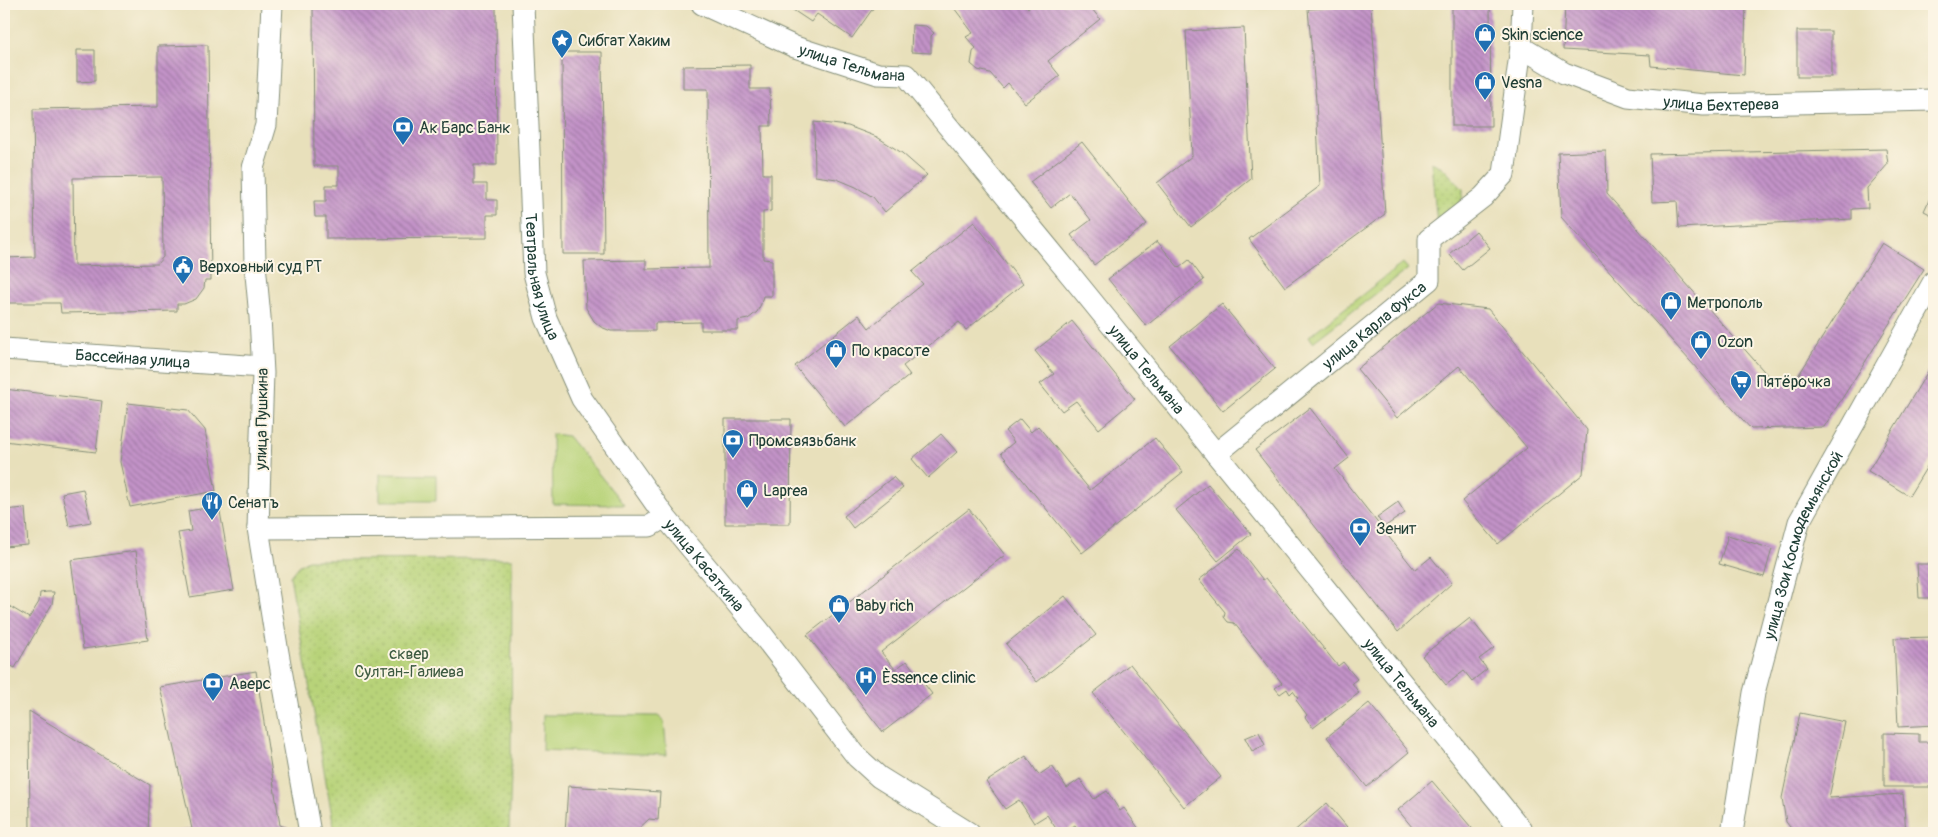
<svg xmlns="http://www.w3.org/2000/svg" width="1938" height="837" viewBox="0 0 1938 837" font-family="Pangolin,sans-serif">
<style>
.grass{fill:#b8d379;stroke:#6c8856}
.park{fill:url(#park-dots);stroke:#6c8856}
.building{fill:url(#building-back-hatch);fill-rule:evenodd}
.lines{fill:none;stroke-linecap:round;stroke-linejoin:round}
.street-casing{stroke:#848e78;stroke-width:23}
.street{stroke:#fff;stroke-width:21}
.labels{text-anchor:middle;stroke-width:4;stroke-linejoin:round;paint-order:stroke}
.poi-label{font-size:16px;fill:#1f3d34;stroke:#fcf5e5;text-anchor:start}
.street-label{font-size:16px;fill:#1f3d34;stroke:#fcf5e5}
.park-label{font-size:16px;fill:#3e5b42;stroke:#fcf5e5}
</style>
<defs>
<pattern id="park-dots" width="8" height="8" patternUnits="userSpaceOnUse" patternTransform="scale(1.25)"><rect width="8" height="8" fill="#b8d379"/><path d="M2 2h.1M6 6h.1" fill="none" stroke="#9eb669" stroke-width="1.8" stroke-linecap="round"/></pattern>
<pattern id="building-back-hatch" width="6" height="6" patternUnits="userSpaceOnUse" patternTransform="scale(1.25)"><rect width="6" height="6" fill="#c393c8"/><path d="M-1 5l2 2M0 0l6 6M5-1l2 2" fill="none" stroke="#9e79a3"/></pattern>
</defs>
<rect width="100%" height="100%" fill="#fcf5e5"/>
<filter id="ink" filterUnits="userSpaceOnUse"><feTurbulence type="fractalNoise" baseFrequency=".02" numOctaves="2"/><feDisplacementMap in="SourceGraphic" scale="10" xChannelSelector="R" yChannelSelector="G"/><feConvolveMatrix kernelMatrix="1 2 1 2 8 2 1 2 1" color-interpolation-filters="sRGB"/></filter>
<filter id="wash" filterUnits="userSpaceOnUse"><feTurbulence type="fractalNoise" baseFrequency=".0096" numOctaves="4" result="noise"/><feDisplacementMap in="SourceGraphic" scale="20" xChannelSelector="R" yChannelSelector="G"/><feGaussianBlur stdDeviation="1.12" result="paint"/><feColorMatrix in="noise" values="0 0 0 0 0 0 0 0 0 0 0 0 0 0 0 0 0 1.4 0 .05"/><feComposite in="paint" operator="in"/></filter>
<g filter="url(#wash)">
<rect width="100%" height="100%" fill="#e8e0bb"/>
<g class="grass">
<path d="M1403 263 1408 269 1313 342 1309 336Z"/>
<path d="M552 434 568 436 624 505 553 504Z"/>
<path d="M380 474 436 475V501H380Z"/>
<path d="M543 715 658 716 664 721 667 755 542 750Z"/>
</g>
<g class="park">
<path d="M1431 162 1442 167 1463 189C1464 207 1450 214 1437 224Z"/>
<path d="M512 559 511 774 509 833H335L290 576 298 566 308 560Z"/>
</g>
<g id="blocks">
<g class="building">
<path d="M313 4H496L497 165H474V184H487V200H497V215H487V238L326 239V217H315L314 201H326V185H339V166H314Z"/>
<path d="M784 4H876L852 38 817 14 811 22Z"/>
<path d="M951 4H1025L1028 8 1033 4H1088L1100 19 1048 61 1060 76 1025 103 1008 83 1003 88 990 73 978 70 971 64 973 52 976 48 966 37 973 33Z"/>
<path d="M1371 4 1385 214 1285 287 1249 239 1320 186 1316 101 1308 9Z"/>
<path d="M1452 4H1490L1491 126H1452Z"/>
<path d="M1565 4H1655V6L1746 4 1744 75 1651 66 1650 55 1563 50Z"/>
<path d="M912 25 926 26 934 33 931 36V53L911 52Z"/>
<path d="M1244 28 1251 179 1191 227 1157 183 1192 156 1186 31Z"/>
<rect x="1797" y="31" width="34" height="46"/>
<path d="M208 45 211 280H205L204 288 196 299 184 304H177V311L61 313 60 303H4V258L35 257 33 109 158 107V46ZM162 177 163 257 157 264 74 266 73 178Z"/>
<path d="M77 50H95V81L77 82Z"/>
<path d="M562 52H602L604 254H563Z"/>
<path d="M750 65V89H770L771 126H762L763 174H771V211L763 212V259L772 260V296H763L761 304 757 312 748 319 738 321V330H701V322L655 323V331H611L601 327 594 321 586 308 584 261 646 260V269L709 268 708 89H683V66Z"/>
<path d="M814 122 848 126 877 137 902 153 927 175 885 212 873 197 856 187 837 179 815 176Z"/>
<path d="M1082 142 1147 224 1094 265 1071 235 1091 220 1070 193 1051 208 1030 182Z"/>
<path d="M1886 149 1888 164 1867 188 1868 208 1852 209V219L1679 228 1677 201 1652 202 1650 154Z"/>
<path d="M1606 151 1607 194 1770 378 1798 376 1882 243 1924 269 1824 427 1751 429 1561 217 1558 153Z"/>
<path d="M1934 189V216L1924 211Z"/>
<path d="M974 222 1023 284 966 330 959 322 903 366 910 375 845 427 795 366 859 315 869 328 923 284 912 272Z"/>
<path d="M1476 231 1490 248 1463 270 1449 254Z"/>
<path d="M1157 241 1179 268 1189 260 1204 280 1146 326 1108 279Z"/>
<path d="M1438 303 1488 309 1587 430 1583 474 1498 544 1462 501 1527 448 1459 366 1397 418 1357 369Z"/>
<path d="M1222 304 1275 369 1223 411 1170 346Z"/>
<path d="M1072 321 1135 399 1099 429 1076 401 1062 411 1040 384 1054 374 1035 351Z"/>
<path d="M1934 361V455L1909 496 1868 471Z"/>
<path d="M4 389 102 401 96 452 4 441Z"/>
<path d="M128 403 188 410 205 430 216 491 130 507 120 462Z"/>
<path d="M1310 408 1349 458 1335 469 1415 570 1431 557 1452 583 1398 632 1255 450Z"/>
<path d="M725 419H791L790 524H725Z"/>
<path d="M1020 419 1031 432 1038 426 1090 490 1155 438 1183 472 1082 553 1001 453 1014 442 1005 431Z"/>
<path d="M941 434 957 452 928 478 912 459Z"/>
<path d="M893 477 903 488 853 528 844 516Z"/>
<path d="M1208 484 1251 534 1218 561 1176 510Z"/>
<path d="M83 489 91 522 69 526 62 493Z"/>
<path d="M1398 502 1405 513 1384 527 1377 517Z"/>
<path d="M219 506 234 590 190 597 178 533 191 531 188 511Z"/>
<path d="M25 508 28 545 4 547V510Z"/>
<path d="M969 509 1005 555 881 652 895 669 907 661 932 694 883 732 807 635Z"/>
<path d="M1728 535 1772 549 1764 577 1719 564Z"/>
<path d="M1239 549 1263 580 1266 578 1338 666 1343 662 1357 679 1352 683 1359 693 1313 728 1305 717 1307 715 1296 700 1298 698 1293 691 1290 694 1287 689 1280 694 1275 688 1282 683 1234 623 1228 622 1224 617 1225 612 1199 580Z"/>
<path d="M136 551 148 640 83 649 71 560Z"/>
<path d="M1917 564H1934V598H1919Z"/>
<path d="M47 592H54L52 604 15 668 4 662V603L29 618 39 602 40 593Z"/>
<path d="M1065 596 1096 635 1037 682 1006 644Z"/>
<path d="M1470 618 1494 648 1479 659 1487 669 1472 681 1464 671 1446 685 1422 656Z"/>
<path d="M1934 637V725L1898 727 1894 638Z"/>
<path d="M1130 664 1221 777 1184 807 1093 693Z"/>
<path d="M256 671 280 825 294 830 295 833H161L192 829 160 687Z"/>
<path d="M1369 703 1409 752 1367 787 1327 737Z"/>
<path d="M29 711 150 785 148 833H30Z"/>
<path d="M1800 713 1845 722 1829 798 1903 794 1906 833H1795L1794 832 1786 822 1782 798Z"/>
<path d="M1259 732 1265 745 1252 751 1245 738Z"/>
<path d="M1884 733 1919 734V742H1934V787H1884Z"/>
<path d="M1026 756 1039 775 1052 766 1067 788 1080 779 1094 799 1107 791 1120 811 1124 808 1142 833H1081L1075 825 1063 833H1059L1047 815 1034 823 1019 800 1005 809 986 782Z"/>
<path d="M1432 781 1476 833H1417L1398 810Z"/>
<path d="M568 786 660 792 658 820 649 819 634 833H565Z"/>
<path d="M1327 803 1352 833H1292Z"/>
</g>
</g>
</g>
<g filter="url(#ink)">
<use href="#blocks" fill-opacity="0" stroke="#848e78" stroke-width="1"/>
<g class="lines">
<g class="street-casing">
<g id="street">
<path d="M272 4 266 125 253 168 255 264 260 317 263 373 258 528 277 647 310 833"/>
<path id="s1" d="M523 4 534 273 546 318 582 399 665 517 758 629 857 757 879 777 969 833"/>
<path id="s2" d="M702 4 795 47 878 74 906 75 1073 278 1524 833"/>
<path id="s3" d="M1521 47 1564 73 1628 97 1704 105 1934 100"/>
<path id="s4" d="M4 349 262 367"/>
<path id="s5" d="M1216 454 1429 280V239L1483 197 1504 174 1521 47 1523 4"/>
<path d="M258 528 650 526 665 517"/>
<path id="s6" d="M1732 833 1754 693 1799 522 1934 281"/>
</g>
</g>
<use href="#street" class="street"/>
</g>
</g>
<defs>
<g id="shop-pin" transform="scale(1.125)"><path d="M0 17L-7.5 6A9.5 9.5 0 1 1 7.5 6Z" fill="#1f6fb2" stroke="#fcf5e5"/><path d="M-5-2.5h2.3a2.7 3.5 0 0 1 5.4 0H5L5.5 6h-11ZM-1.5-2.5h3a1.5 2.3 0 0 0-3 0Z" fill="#fff"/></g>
<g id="sight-pin" transform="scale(1.125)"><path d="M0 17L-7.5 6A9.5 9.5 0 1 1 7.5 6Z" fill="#1f6fb2" stroke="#fcf5e5"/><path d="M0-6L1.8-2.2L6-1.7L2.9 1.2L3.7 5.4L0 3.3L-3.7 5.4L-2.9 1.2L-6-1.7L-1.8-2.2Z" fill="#fff"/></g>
<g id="bank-pin" transform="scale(1.125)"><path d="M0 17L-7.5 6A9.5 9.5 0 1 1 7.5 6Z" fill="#1f6fb2" stroke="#fcf5e5"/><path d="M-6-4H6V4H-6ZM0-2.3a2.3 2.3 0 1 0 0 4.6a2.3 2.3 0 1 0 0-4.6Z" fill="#fff"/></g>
<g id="civic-pin" transform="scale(1.125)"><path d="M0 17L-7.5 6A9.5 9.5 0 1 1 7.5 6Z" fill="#1f6fb2" stroke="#fcf5e5"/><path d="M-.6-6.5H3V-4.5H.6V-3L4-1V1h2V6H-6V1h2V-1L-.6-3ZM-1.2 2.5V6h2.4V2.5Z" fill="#fff"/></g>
<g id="supermarket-pin" transform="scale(1.125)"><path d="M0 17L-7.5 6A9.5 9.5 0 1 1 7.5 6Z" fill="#1f6fb2" stroke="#fcf5e5"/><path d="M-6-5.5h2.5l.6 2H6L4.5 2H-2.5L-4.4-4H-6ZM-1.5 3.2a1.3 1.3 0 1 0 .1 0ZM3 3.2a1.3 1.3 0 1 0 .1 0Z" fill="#fff"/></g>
<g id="restaurant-pin" transform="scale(1.125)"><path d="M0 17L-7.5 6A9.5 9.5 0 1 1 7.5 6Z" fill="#1f6fb2" stroke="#fcf5e5"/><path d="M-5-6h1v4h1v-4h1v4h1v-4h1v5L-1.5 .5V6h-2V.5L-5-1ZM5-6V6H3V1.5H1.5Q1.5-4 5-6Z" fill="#fff"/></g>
<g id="hospital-pin" transform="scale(1.125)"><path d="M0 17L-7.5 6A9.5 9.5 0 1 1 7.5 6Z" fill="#1f6fb2" stroke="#fcf5e5"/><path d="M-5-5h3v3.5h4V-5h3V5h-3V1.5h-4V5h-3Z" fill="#fff"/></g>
</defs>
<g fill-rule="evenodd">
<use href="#shop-pin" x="1485" y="34"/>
<use href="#sight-pin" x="562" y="40"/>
<use href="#shop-pin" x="1485" y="82"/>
<use href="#bank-pin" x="403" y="127"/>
<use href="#civic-pin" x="183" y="266"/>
<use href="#shop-pin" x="1671" y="302"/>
<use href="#shop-pin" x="1701" y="341"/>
<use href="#shop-pin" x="836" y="350"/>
<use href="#supermarket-pin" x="1741" y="381"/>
<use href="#bank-pin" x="733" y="440"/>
<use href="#shop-pin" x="747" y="490"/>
<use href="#restaurant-pin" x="212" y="502"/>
<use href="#bank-pin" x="1360" y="528"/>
<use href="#shop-pin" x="839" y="605"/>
<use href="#hospital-pin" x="866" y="677"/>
<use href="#bank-pin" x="213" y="683"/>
</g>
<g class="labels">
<g class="poi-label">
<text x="1501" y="40">Skin science</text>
<text x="578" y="46">Сибгат Хаким</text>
<text x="1501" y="88">Vesna</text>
<text x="419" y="133">Ак Барс Банк</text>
<text x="199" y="272">Верховный суд РТ</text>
<text x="1687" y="308">Метрополь</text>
<text x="1717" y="347">Ozon</text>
<text x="852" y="356">По красоте</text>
<text x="1757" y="387">Пятёрочка</text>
<text x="749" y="446">Промсвязьбанк</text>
<text x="763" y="496">Laprea</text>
<text x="228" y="508">Сенатъ</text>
<text x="1376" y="534">Зенит</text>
<text x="855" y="611">Baby rich</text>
<text x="882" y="683">Èssence clinic</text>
<text x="229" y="689">Аверс</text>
</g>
<g class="street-label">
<text dy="6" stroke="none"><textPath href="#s2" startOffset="162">улица Тельмана</textPath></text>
<text dy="6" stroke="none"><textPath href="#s3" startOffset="212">улица Бехтерева</textPath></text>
<text dy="6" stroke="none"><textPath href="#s1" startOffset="274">Театральная улица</textPath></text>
<text dy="6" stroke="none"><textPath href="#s5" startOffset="204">улица Карла Фукса</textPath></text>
<text dy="6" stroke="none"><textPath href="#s4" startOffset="129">Бассейная улица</textPath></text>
<text dy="6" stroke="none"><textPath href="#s2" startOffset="598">улица Тельмана</textPath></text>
<text transform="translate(261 419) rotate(-89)" y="6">улица Пушкина</text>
<text dy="6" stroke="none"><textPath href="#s6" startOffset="298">улица Зои Космодемьянской</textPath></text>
<text dy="6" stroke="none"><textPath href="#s1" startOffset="611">улица Касаткина</textPath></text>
<text dy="6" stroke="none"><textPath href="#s2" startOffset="1002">улица Тельмана</textPath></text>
</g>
<g class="park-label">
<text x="409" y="659">сквер<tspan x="409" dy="18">Султан-Галиева</tspan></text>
</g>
</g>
<rect width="1938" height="837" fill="none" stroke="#fcf5e5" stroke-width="20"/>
</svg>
